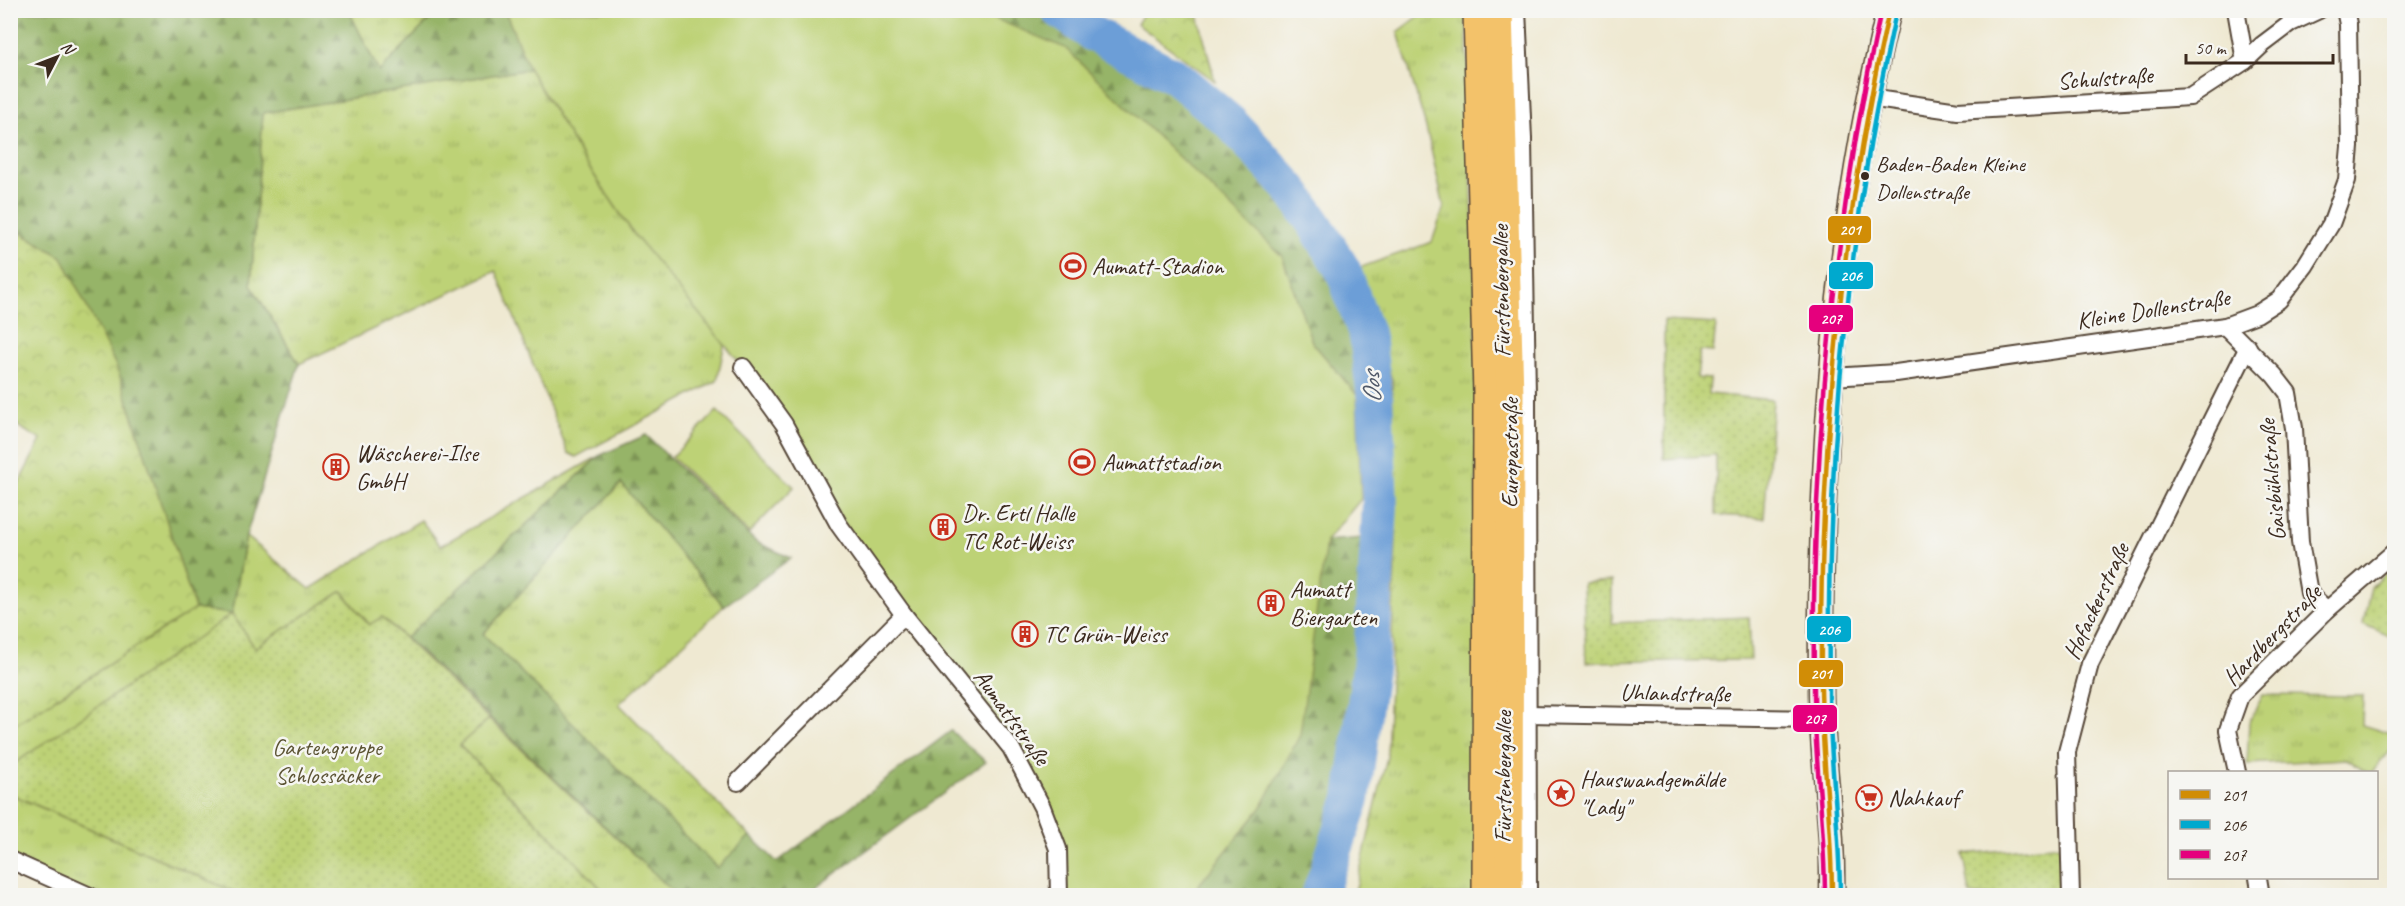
<svg xmlns="http://www.w3.org/2000/svg" width="2405" height="906" viewBox="0 0 2405 906" font-family="Caveat,sans-serif">
<style>
.grass{fill:url(#grass-tufts);stroke:#7c7e4a;stroke-width:1.5}
.forest{fill:url(#forest-firs);stroke:#686f42;stroke-width:1.5}
.park{fill:url(#park-crowns);stroke:#7c7e4a;stroke-width:1.5}
.garden{fill:url(#garden-dots);stroke:#7c7e4a;stroke-width:1.5}
.pitch{fill:#bdd276;stroke:#7c7e4a;stroke-width:1.5}
.lines{fill:none;stroke-linecap:round;stroke-linejoin:round}
.river{stroke:#6c9ed7;stroke-width:36}
.street-casing{stroke:#564739;stroke-width:20}
.secondary-casing{stroke:#564739;stroke-width:27}
.primary-casing{stroke:#564739;stroke-width:30}
.street{stroke:#fff;stroke-width:16}
.secondary{stroke:#fae7c3;stroke-width:24}
.primary{stroke:#f3c26a;stroke-width:27}
.bus-1-casing{stroke:#f6f6f2;stroke-width:9}
.bus-2-casing{stroke:#f6f6f2;stroke-width:9}
.bus-3-casing{stroke:#f6f6f2;stroke-width:9}
.bus-1{stroke:#d18d06;stroke-width:4.5}
.bus-2{stroke:#00a9ce;stroke-width:4.5}
.bus-3{stroke:#e5007d;stroke-width:4.5}
.bus-dot{fill:#3b2a1e;stroke:#f6f6f2;stroke-width:2}
.labels{text-anchor:middle;stroke-width:5;stroke-linejoin:round;paint-order:stroke}
.bus-label{font-size:22px;fill:#3b2a1e;stroke:#f6f6f2;text-anchor:start}
.street-label{font-size:24px;fill:#3b2a1e;stroke:#f6f6f2}
.poi-label{font-size:24px;fill:#3b2a1e;stroke:#f6f6f2;text-anchor:start}
.park-label{font-size:24px;fill:#5c5434;stroke:#f6f6f2}
.water-label{font-size:26px;font-style:italic;fill:#4f5868;stroke:#f6f6f2}
.line-badge{stroke:#f6f6f2;stroke-width:2}
.badge-label{font-size:16px;text-anchor:middle;font-weight:bold;fill:#fff}
</style>
<defs>
<pattern id="grass-tufts" width="24" height="20" patternUnits="userSpaceOnUse" patternTransform="scale(1.5)"><rect width="24" height="20" fill="#bdd276"/><path d="M3 7l-1-3M5 7V3M7 7l1-3M15 17l-1-3M17 17v-4M19 17l1-3" fill="none" stroke="#a3b466"/></pattern>
<pattern id="forest-firs" width="22" height="20" patternUnits="userSpaceOnUse" patternTransform="scale(1.5)"><rect width="22" height="20" fill="#96b467"/><path d="M5 1l3.5 6h-7zM16 11l3.5 6h-7z" fill="#7c9354"/></pattern>
<pattern id="park-crowns" width="20" height="18" patternUnits="userSpaceOnUse" patternTransform="scale(1.5)"><rect width="20" height="18" fill="#bdd276"/><path d="M2 6a3 3 0 1 1 6 0M12 15a3 3 0 1 1 6 0" fill="none" stroke="#a3b466"/></pattern>
<pattern id="garden-dots" width="8" height="8" patternUnits="userSpaceOnUse" patternTransform="scale(1.5)"><rect width="8" height="8" fill="#bdd276"/><path d="M2 2h.1M6 6h.1" fill="none" stroke="#a3b466" stroke-width="1.8" stroke-linecap="round"/></pattern>
</defs>
<rect width="100%" height="100%" fill="#f6f6f2"/>
<filter id="ink" filterUnits="userSpaceOnUse"><feTurbulence type="fractalNoise" baseFrequency=".0167" numOctaves="2"/><feDisplacementMap in="SourceGraphic" scale="12" xChannelSelector="R" yChannelSelector="G"/><feConvolveMatrix kernelMatrix="1 2 1 2 8 2 1 2 1" color-interpolation-filters="sRGB"/></filter>
<filter id="wash" filterUnits="userSpaceOnUse"><feTurbulence type="fractalNoise" baseFrequency=".008" numOctaves="4" result="noise"/><feDisplacementMap in="SourceGraphic" scale="24" xChannelSelector="R" yChannelSelector="G"/><feGaussianBlur stdDeviation="1.35" result="paint"/><feColorMatrix in="noise" values="0 0 0 0 0 0 0 0 0 0 0 0 0 0 0 0 0 1.4 0 .05"/><feComposite in="paint" operator="in"/></filter>
<g filter="url(#wash)">
<rect width="100%" height="100%" fill="#efe9d2"/>
<g class="grass">
<path d="M349 11H438L379 72Z"/>
<path d="M1426 11H1466L1476 324V895L1364 896 1355 892 1387 757 1396 540 1392 380 1356 269 1432 242 1444 207 1426 127 1398 32Z"/>
<path d="M529 69 584 160 636 237 725 342 717 381 576 457 568 453 496 271 299 364 251 285 263 112Z"/>
<path d="M599 456 406 638 382 617 370 625 342 591 255 648 232 614 11 766V727L195 609 232 614 246 536 310 589 421 520 440 546Z"/>
<path d="M621 483 724 606 619 704 750 836 717 869 483 634Z"/>
<path d="M2263 695 2363 696 2362 725 2394 735V747L2372 772H2366L2346 759 2247 764 2249 722Z"/>
<path d="M489 719 677 895H607L557 842 459 745Z"/>
<path d="M10 794 242 895H90L11 860Z"/>
</g>
<g class="forest">
<path d="M11 11H349L379 72 438 11H505L529 69 263 113 251 285 299 364 246 536 232 614 195 609 117 368 62 257 11 227Z"/>
<path d="M976 11H1038L1167 86 1216 122 1271 179 1329 260 1356 338 1357 395 1312 342 1282 255Z"/>
<path d="M646 435 756 542 791 558 724 606 621 483 483 634 717 868 750 836 777 862 951 731 986 762 806 895H677L406 638 599 456Z"/>
<path d="M1363 538 1364 668 1342 799 1310 895 1194 896 1192 893 1261 808 1326 541Z"/>
</g>
<g class="park">
<path d="M1154 10 1197 11 1215 81 1137 24 1143 14Z"/>
<path d="M11 227 62 257 117 368 195 609 11 727V498L41 440 11 422Z"/>
</g>
<g class="garden">
<path d="M1664 321 1716 324 1713 352 1700 351 1697 378 1710 379 1709 394 1773 400 1764 518 1716 515V455L1664 459Z"/>
<path d="M2394 565V638L2363 624 2371 587Z"/>
<path d="M1612 581V623L1749 617 1751 660 1586 662 1583 583Z"/>
<path d="M342 591 369 625 382 617 489 719 459 745 557 842 607 895H242L11 794V766L232 614 255 648Z"/>
<path d="M2060 845 2063 895H1970L1964 854Z"/>
</g>
<g class="pitch">
<path d="M505 11H976L1065 48 1282 256 1312 342 1357 395 1361 499 1326 541 1300 735 1261 808 1192 893 1185 896 1061 895 1058 849 1027 776 904 615 743 367 636 237 584 160 529 69Z"/>
<path d="M717 411 794 487 749 533 672 457Z"/>
</g>
<g class="lines">
<path class="river" d="M1059 10 1093 34 1176 77 1231 123 1291 189 1316 226 1343 270 1367 336 1375 398 1380 505 1371 661 1352 799 1319 896"/>
</g>
</g>
<g filter="url(#ink)">
<g class="lines">
<g class="street-casing">
<g id="street">
<path d="M1517 10 1523 139 1527 395 1528 896"/>
<path d="M2236 10 2245 61"/>
<path d="M1869 98 1958 111 2190 97 2245 61 2262 45 2291 23 2319 10"/>
<path d="M2225 326 2274 375 2288 393 2294 428 2300 542 2309 593 2327 610"/>
<path d="M743 367 784 424 839 525 904 615 1011 748 1042 807 1058 849 1059 896"/>
<path d="M1832 377 1896 373 2225 326 2257 314 2279 300 2305 266 2331 224 2347 180 2350 147 2348 24 2345 10"/>
<path d="M1527 714 1821 719"/>
<path d="M2237 772 2228 730 2240 696 2327 610 2394 552"/>
<path d="M738 782 904 615"/>
<path d="M10 860 90 896"/>
<path d="M2258 878 2261 896"/>
<path d="M2071 896 2067 752 2090 664 2248 347"/>
</g>
</g>
<g class="secondary-casing">
<path id="secondary" d="M1832 896C1834 825 1821 757 1821 687 1819 461 1835 231 1889 10"/>
</g>
<g class="primary-casing">
<g id="primary">
<path d="M1477 10 1487 394 1486 896"/>
<path d="M1499 10 1510 395 1509 896"/>
</g>
</g>
<use href="#street" class="street"/>
<use href="#secondary" class="secondary"/>
<use href="#primary" class="primary"/>
<g class="bus-1-casing">
<path id="bus-1" d="M1832 896C1832 826 1822 757 1821 687 1819 459 1839 233 1889 10"/>
</g>
<g class="bus-2-casing">
<path id="bus-2" d="M1840 896C1840 826 1829 757 1829 687 1826 459 1847 234 1896 12"/>
</g>
<g class="bus-3-casing">
<path id="bus-3" d="M1825 896C1825 826 1814 757 1814 687 1811 459 1832 233 1881 10"/>
</g>
<use href="#bus-1" class="bus-1"/>
<use href="#bus-2" class="bus-2"/>
<use href="#bus-3" class="bus-3"/>
</g>
</g>
<defs>
<g id="stadium-ring" transform="scale(1.35)"><circle r="9.5" fill="#f6f6f2" stroke="#c8321e" stroke-width="1.5"/><path d="M0-5a6.5 5 0 1 0 0 10a6.5 5 0 1 0 0-10ZM-3.5-1.8h7v3.6h-7Z" fill="#c8321e"/></g>
<g id="building-ring" transform="scale(1.35)"><circle r="9.5" fill="#f6f6f2" stroke="#c8321e" stroke-width="1.5"/><path d="M-4-6H4V6H1V3H-1V6H-4ZM-2.5-4.3h1.7v1.8h-1.7ZM.8-4.3h1.7v1.8H.8ZM-2.5-1h1.7V.8h-1.7ZM.8-1h1.7V.8H.8Z" fill="#c8321e"/></g>
<g id="sight-ring" transform="scale(1.35)"><circle r="9.5" fill="#f6f6f2" stroke="#c8321e" stroke-width="1.5"/><path d="M0-6L1.8-2.2L6-1.7L2.9 1.2L3.7 5.4L0 3.3L-3.7 5.4L-2.9 1.2L-6-1.7L-1.8-2.2Z" fill="#c8321e"/></g>
<g id="supermarket-ring" transform="scale(1.35)"><circle r="9.5" fill="#f6f6f2" stroke="#c8321e" stroke-width="1.5"/><path d="M-6-5.5h2.5l.6 2H6L4.5 2H-2.5L-4.4-4H-6ZM-1.5 3.2a1.3 1.3 0 1 0 .1 0ZM3 3.2a1.3 1.3 0 1 0 .1 0Z" fill="#c8321e"/></g>
</defs>
<g fill-rule="evenodd">
<use href="#stadium-ring" x="1073" y="266"/>
<use href="#stadium-ring" x="1082" y="462"/>
<use href="#building-ring" x="336" y="467"/>
<use href="#building-ring" x="943" y="527"/>
<use href="#building-ring" x="1271" y="603"/>
<use href="#building-ring" x="1025" y="634"/>
<use href="#sight-ring" x="1561" y="793"/>
<use href="#supermarket-ring" x="1869" y="798"/>
</g>
<circle class="bus-dot" cx="1865" cy="176" r="5"/>
<g class="labels">
<g class="bus-label">
<text x="1876" y="171">Baden-Baden Kleine<tspan x="1876" dy="28">Dollenstraße</tspan></text>
</g>
<g class="street-label">
<text transform="translate(2105 78) rotate(-4)" y="8">Schulstraße</text>
<text transform="translate(1501 291) rotate(-91)" y="8">Fürstenbergallee</text>
<text transform="translate(2153 309) rotate(-9)" y="8">Kleine Dollenstraße</text>
<text transform="translate(1510 453) rotate(-90)" y="8">Europastraße</text>
<text transform="translate(2272 480) rotate(-95)" y="8">Gaisbühlstraße</text>
<text transform="translate(2096 601) rotate(-65)" y="8">Hofackerstraße</text>
<text transform="translate(2272 635) rotate(-46)" y="8">Hardbergstraße</text>
<text transform="translate(1675 693) rotate(1)" y="8">Uhlandstraße</text>
<text transform="translate(1012 717) rotate(54)" y="8">Aumattstraße</text>
<text transform="translate(1503 777) rotate(-90)" y="8">Fürstenbergallee</text>
</g>
<g class="poi-label">
<text x="1092" y="274">Aumatt-Stadion</text>
<text x="356" y="461">Wäscherei-Ilse<tspan x="356" dy="28">GmbH</tspan></text>
<text x="1102" y="470">Aumattstadion</text>
<text x="962" y="521">Dr. Ertl Halle<tspan x="962" dy="28">TC Rot-Weiss</tspan></text>
<text x="1290" y="597">Aumatt<tspan x="1290" dy="28">Biergarten</tspan></text>
<text x="1044" y="642">TC Grün-Weiss</text>
<text x="1580" y="787">Hauswandgemälde<tspan x="1580" dy="28">"Lady"</tspan></text>
<text x="1888" y="806">Nahkauf</text>
</g>
<g class="park-label">
<text x="327" y="755">Gartengruppe<tspan x="327" dy="28">Schlossäcker</tspan></text>
</g>
<g class="water-label">
<text transform="translate(1371 388) rotate(-94)" y="9">Oos</text>
</g>
</g>
<g class="line-badge">
<rect x="1827" y="215" width="45" height="29" rx="6" fill="#d18d06"/>
<rect x="1828" y="261" width="46" height="29" rx="6" fill="#00a9ce"/>
<rect x="1808" y="304" width="46" height="29" rx="6" fill="#e5007d"/>
<rect x="1806" y="615" width="46" height="28" rx="6" fill="#00a9ce"/>
<rect x="1798" y="659" width="46" height="29" rx="6" fill="#d18d06"/>
<rect x="1792" y="704" width="46" height="29" rx="6" fill="#e5007d"/>
</g>
<g class="badge-label">
<text x="1850" y="235">201</text>
<text x="1851" y="281">206</text>
<text x="1831" y="324">207</text>
<text x="1829" y="635">206</text>
<text x="1821" y="679">201</text>
<text x="1815" y="724">207</text>
</g>
<rect width="2405" height="906" fill="none" stroke="#f6f6f2" stroke-width="36"/>
<rect x="2168" y="771" width="210" height="108" fill="#f6f6f2" stroke="#aba49d" stroke-width="1.5"/>
<rect x="2180" y="790" width="30" height="9" fill="#d18d06" stroke="#aba49d" stroke-width="1.5"/>
<text x="2222" y="801" font-size="18" fill="#3b2a1e">201</text>
<rect x="2180" y="820" width="30" height="9" fill="#00a9ce" stroke="#aba49d" stroke-width="1.5"/>
<text x="2222" y="831" font-size="18" fill="#3b2a1e">206</text>
<rect x="2180" y="850" width="30" height="9" fill="#e5007d" stroke="#aba49d" stroke-width="1.5"/>
<text x="2222" y="861" font-size="18" fill="#3b2a1e">207</text>
<g transform="translate(57 57) rotate(48)" stroke="#f6f6f2" stroke-width="4.5" paint-order="stroke">
<path d="M0-4.5L10 22L0 15L-10 22Z" fill="#3b2a1e"/>
<text y="-9" font-size="16" font-weight="bold" text-anchor="middle" fill="#3b2a1e">N</text>
</g>
<path d="M2186 54v9h147v-9" fill="none" stroke="#3b2a1e" stroke-width="3"/>
<text x="2195" y="54" font-size="18" fill="#3b2a1e" stroke="#f6f6f2" stroke-width="4.5" paint-order="stroke">50 m</text>
</svg>
